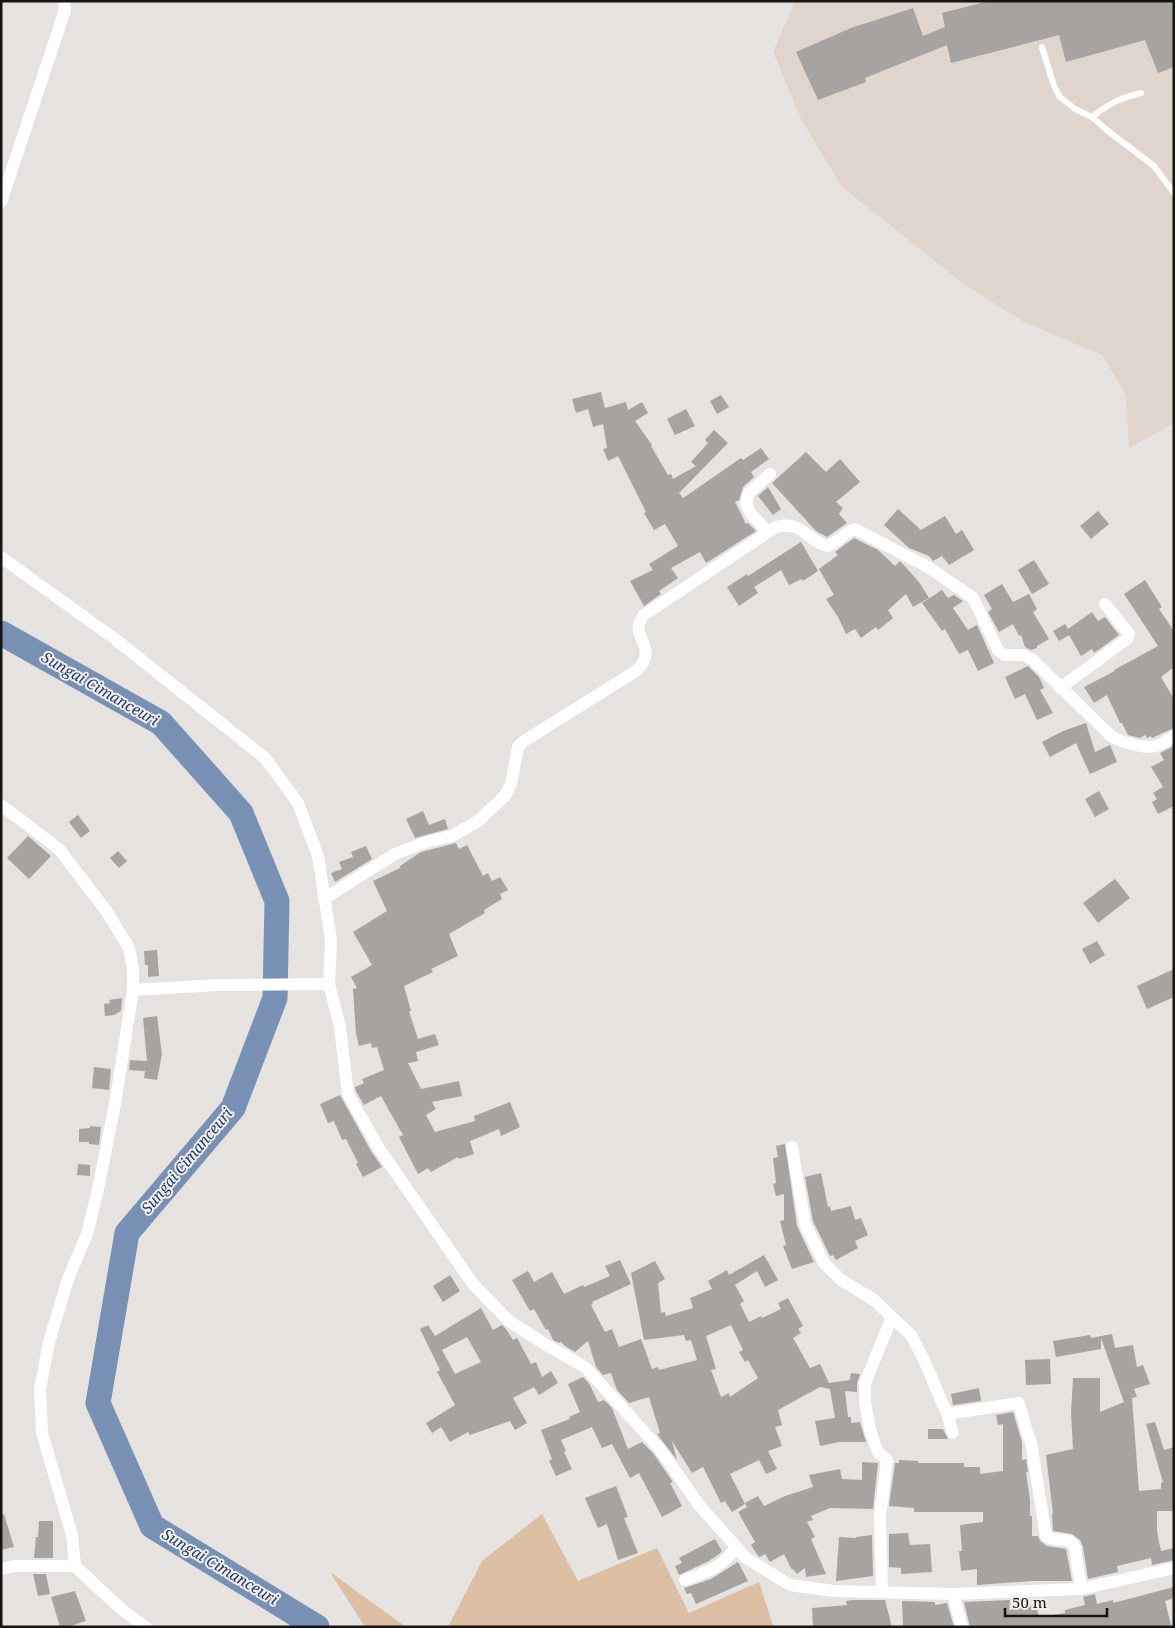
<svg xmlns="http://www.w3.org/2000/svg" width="1175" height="1628" viewBox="0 0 1175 1628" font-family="'Noto Serif',serif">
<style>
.built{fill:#dfd5cc}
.green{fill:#dcbfa3}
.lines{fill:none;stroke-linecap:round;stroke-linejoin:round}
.river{stroke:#7890b4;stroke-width:25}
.building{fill:#a7a3a0;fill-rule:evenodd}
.service{stroke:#fff;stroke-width:6}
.minor{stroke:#fff;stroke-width:12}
.labels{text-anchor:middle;stroke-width:4;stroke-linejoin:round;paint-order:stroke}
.water-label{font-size:15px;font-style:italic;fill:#1c3a6a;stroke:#f3efec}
</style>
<rect width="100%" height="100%" fill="#e6e2df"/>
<path class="built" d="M795 1H1174V423L1129 448 1126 395 1102 355 1024 322 965 285 842 187 802 121 773 52Z"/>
<g class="green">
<path d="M542 1514 578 1581 657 1548 689 1613 759 1582 773 1625V1627H448L482 1561Z"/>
<path d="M330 1572 406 1627H365Z"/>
</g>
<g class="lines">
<path class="river" d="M1 633 161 723 241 813 277 901 275 998 233 1108 127 1233 98 1403 152 1526 317 1627"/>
</g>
<g class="building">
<path d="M989 1H1174V67L1158 73 1145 40 1066 62 1059 35 951 63 947 45 865 78 866 82 818 100 796 52 851 28 913 8 923 36 945 27 942 13Z"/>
<path d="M601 392 605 408 626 402 628 410 642 402 648 413 635 421 652 445 651 446 668 475 671 474 673 479 696 466 691 462 708 443 705 440 714 430 728 443 679 493 683 498 741 458 743 460 761 448 769 459 751 472 754 477 743 487 739 500 735 502 746 524 748 523 756 531 706 563 700 552 671 568 678 578 659 591 661 594 644 606 630 581 653 570 649 564 678 546 665 524 654 530 644 513 646 512 618 456 608 461 603 449 607 448 603 424 593 427 588 409 576 413 572 399Z"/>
<path d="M721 395 729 407 717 414 710 401Z"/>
<path d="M686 409 695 426 675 435 667 419Z"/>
<path d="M806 452 826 472 840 459 860 482 836 502 843 508 839 514 847 523 827 537 816 531 772 483Z"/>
<path d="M768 487 781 509 773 515 758 496Z"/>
<path d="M898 509 921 530 945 516 956 534 962 530 974 550 949 565 942 556 933 561 929 556 909 548 884 525Z"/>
<path d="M1098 511 1109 524 1091 539 1080 526Z"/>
<path d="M854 538 878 550 895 566 900 561 901 562 919 582 929 598 913 607 906 594 888 610 893 618 878 630 876 627 861 638 855 629 846 634 838 617 826 599 834 595 819 569 838 555 835 552Z"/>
<path d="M801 542 818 571 803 581 802 579 789 585 781 570 754 587 758 593 739 606 727 587 747 574 748 576Z"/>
<path d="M1034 560 1049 584 1032 594 1018 570Z"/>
<path d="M1145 580 1162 607 1159 609 1174 631V667L1161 677 1174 699V728L1152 738 1151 736 1147 738 1145 735 1140 738 1128 735 1122 723H1120L1107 695 1094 703 1084 687 1115 671 1114 670 1158 646 1124 594Z"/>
<path d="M1002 584 1013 602 1029 594 1037 609 1033 612 1049 639 1037 646V648L1031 650 1025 647 1021 635 1019 636 1013 624 999 632 988 612 992 609 984 595Z"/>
<path d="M942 590 948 598 954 595 963 601 953 608 968 630 977 625 994 663 978 671 968 650 959 654 945 629 942 631 922 603Z"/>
<path d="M1092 612 1098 621 1105 617 1119 635 1094 653 1092 649 1081 656 1069 635 1059 641 1053 631 1065 624 1068 629Z"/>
<path d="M1028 666 1039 677 1044 688 1040 690 1053 713 1037 720 1025 694 1015 699 1005 677Z"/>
<path d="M1086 723 1095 752 1110 745 1117 762 1090 774 1076 743 1050 757 1042 742 1063 731Z"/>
<path d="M1174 746V806L1158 814 1152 802 1157 799 1153 793 1163 787 1151 767 1164 760 1160 753Z"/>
<path d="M1099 791 1109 809 1095 817 1085 799Z"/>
<path d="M423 811 429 825 445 819 448 829 415 838 406 819Z"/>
<path d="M78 815 90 831 81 838 69 822Z"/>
<path d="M28 836 51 856 29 879 7 858Z"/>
<path d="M456 843 459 849 467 845 483 876 488 873 492 881 500 877 508 890 500 894 502 899 484 910 485 913 449 934 458 956 431 969 433 972 404 986 411 1011H409L418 1039 435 1034 439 1045 416 1052 418 1061 408 1063 421 1089 459 1081 462 1096 432 1102 436 1109 426 1115 435 1132 475 1121 474 1116 510 1102 520 1127 501 1136 499 1129 470 1141 474 1154 459 1159 458 1157 431 1172 428 1168 418 1174 399 1137 403 1135 381 1096 364 1105 356 1091 355 1087 364 1083 362 1079 384 1070 377 1047 372 1048 371 1043 359 1046 356 1034 353 989 357 988 351 977 372 965 353 932 387 911 373 881 400 868V866L421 852Z"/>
<path d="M366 846 372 859 335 882 331 873 342 869 339 862 353 857 351 852Z"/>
<path d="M118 851 127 861 119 868 110 858Z"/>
<path d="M1115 879 1130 898 1098 923 1083 903Z"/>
<path d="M1097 941 1105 955 1090 964 1082 949Z"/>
<path d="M157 950 159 976 148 977V965H145L144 951Z"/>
<path d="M1174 969V997L1147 1009 1137 986Z"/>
<path d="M122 998 121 1011 114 1015 105 1016 104 1004 110 1003 109 1000Z"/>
<path d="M157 1016 162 1054 157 1080 144 1078 145 1071 129 1070 130 1060 147 1061 143 1018Z"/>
<path d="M94 1067 111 1069 109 1090 92 1088Z"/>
<path d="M340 1095 371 1151 382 1167 363 1177 356 1164 358 1163 346 1139 342 1140 334 1121 328 1123 320 1104Z"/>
<path d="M90 1126 101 1127 99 1145 89 1144V1142H79V1129L90 1128Z"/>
<path d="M785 1144 797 1226 814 1262 792 1269 783 1246 786 1245 780 1221 784 1220V1194L776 1196 773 1184 776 1183 773 1158 778 1157 776 1146Z"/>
<path d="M78 1164 90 1165V1176L77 1175Z"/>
<path d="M821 1173 828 1207 830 1206 831 1211 851 1206 855 1220 861 1218 868 1235 855 1241 858 1248 836 1260 833 1255 830 1256 813 1221 805 1177Z"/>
<path d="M764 1255 778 1280 765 1287 757 1271 735 1285 744 1301 740 1304 749 1322 761 1316 762 1318 781 1309 778 1303 788 1298 803 1326 798 1329 801 1333 793 1338 810 1368 820 1364 829 1383 850 1380 851 1373 860 1374 857 1383V1392L845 1391 848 1417H851V1423L860 1422 866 1442H839L820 1446 815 1421 835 1418 830 1389 820 1387 778 1410 782 1425 775 1427 782 1446 768 1451 777 1469 766 1474 759 1460 730 1474 745 1504 732 1512 725 1501 721 1503 703 1467 692 1473 672 1441 677 1460 657 1434 660 1433 649 1397 629 1403 617 1390 611 1373 603 1375 596 1367 588 1341 575 1352 565 1346 561 1342 559 1343 553 1340 548 1329 546 1330 534 1309 530 1311 512 1280 528 1271 534 1282 552 1272 564 1294 583 1285 584 1287 610 1276 605 1266 620 1260 631 1284 592 1302 593 1304 591 1305 605 1332 612 1329 619 1347 641 1339 652 1369 658 1367 659 1370 697 1360 691 1340 686 1341 684 1335 644 1340 631 1273 655 1261 665 1279 658 1283 661 1313 665 1312 666 1316 693 1308 690 1298 712 1289 708 1281 727 1270 729 1275ZM731 1325 743 1350 739 1352 745 1362 748 1360 758 1378 730 1397 729 1393 721 1397 711 1370 716 1369 706 1336Z"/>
<path d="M450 1275 460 1291 443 1302 433 1286Z"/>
<path d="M481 1308 493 1330 502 1325 506 1329 513 1340 517 1338 531 1364 536 1362 542 1377 551 1371 558 1383 539 1395 534 1387 513 1398 527 1423 515 1430 510 1421 470 1435 468 1432 450 1442 441 1427 432 1433 426 1423 455 1405 437 1372 440 1370 420 1329 428 1325 435 1336ZM467 1337 481 1362 455 1374 442 1350Z"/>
<path d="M1112 1334 1115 1348 1133 1345 1137 1367 1143 1365 1150 1384 1134 1389 1137 1397 1132 1398 1139 1491 1161 1489V1483L1163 1482 1146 1424 1155 1422 1164 1450 1174 1447V1511H1157V1532L1161 1551 1174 1548V1560L1152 1565 1151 1558 1117 1566 1118 1572 1088 1579 1083 1547 1080 1540 1072 1534 1053 1531 1052 1514H1053L1046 1455 1073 1449 1071 1413 1073 1378H1100V1412L1124 1402 1101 1338V1349L1056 1357 1053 1341 1090 1335 1091 1338Z"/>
<path d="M1050 1359 1051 1384 1026 1385 1025 1360Z"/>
<path d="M583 1377 590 1385 598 1402 604 1400 612 1408 628 1449 642 1442 653 1453 673 1482 670 1483 682 1506 662 1517 639 1473 630 1478 612 1444 602 1448 592 1427 561 1440 566 1451 564 1452 572 1469 556 1476 549 1461 552 1459 541 1430 570 1419 569 1417 580 1412 568 1384Z"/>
<path d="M979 1388 981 1401 953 1405 951 1394Z"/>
<path d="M1013 1412 1022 1442V1460L1026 1459 1028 1472H1026L1030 1500V1516H1032V1536H1038L1040 1541 1047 1546 1066 1549 1072 1581H1033L977 1585V1569L961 1571 959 1551H962L960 1525 983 1522V1512H914V1508L889 1506 895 1463H899V1460L918 1461V1463H964V1467H980V1474L1003 1471V1424L998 1425 996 1415Z"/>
<path d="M928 1429H943L948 1439H928Z"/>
<path d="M862 1462 878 1463 873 1509 830 1508 811 1516 813 1520 807 1522 815 1537 811 1539 826 1574 806 1577 805 1568 797 1574 793 1569 792 1570 784 1554 770 1562 765 1554 760 1557 758 1556 751 1545 755 1542 738 1512 747 1507 745 1503 758 1496 764 1506 785 1496 813 1487 809 1475 840 1469 842 1479 862 1480Z"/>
<path d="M616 1486 628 1517 624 1518 638 1553 618 1560 607 1524 598 1528 585 1498Z"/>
<path d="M4 1514 14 1547 1 1550V1515Z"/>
<path d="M39 1521H53V1558H34L36 1537H38Z"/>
<path d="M908 1533 910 1545 930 1544 932 1572 901 1574V1568L889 1567V1534Z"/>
<path d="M872 1535 873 1576 836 1581 839 1537 856 1538V1537Z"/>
<path d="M715 1539 722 1551 719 1554 709 1561 679 1575 675 1566 682 1563 679 1558Z"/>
<path d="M738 1562 748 1581 696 1604 691 1593 687 1594 684 1588 711 1579Z"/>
<path d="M33 1574H46L50 1594 38 1596Z"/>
<path d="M1174 1587V1598L1165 1601 1171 1625 1164 1627H970L964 1602 1010 1600 1009 1610 1036 1605 1039 1617 1065 1613V1610L1085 1605 1083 1597 1095 1594 1097 1604 1113 1600V1603Z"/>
<path d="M75 1591 86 1621 67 1627H60L51 1597Z"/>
<path d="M852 1600H885L892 1627H813L812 1608 847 1605 846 1601Z"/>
<path d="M902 1601 935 1602V1605L947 1603 954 1627H903Z"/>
</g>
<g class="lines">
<g class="service">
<path d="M1042 47 1054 86 1060 97 1075 109 1092 117 1108 131 1154 166 1174 193"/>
<path d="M1092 117C1110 103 1120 98 1141 93"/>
</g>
<g class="minor">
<path d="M1 202 65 10 64 1"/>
<path d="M768 532 751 514 746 504 749 493 770 474"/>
<path d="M1 557 115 639 265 758 298 803 318 856 331 940 329 984 340 1027 348 1094 378 1147 473 1284 509 1321 548 1346 585 1367 659 1448 699 1505 746 1558 790 1585 834 1591 953 1594 1081 1589 1174 1568"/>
<path d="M1060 688 1127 639 1129 634 1105 604"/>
<path d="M1 805 59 849 107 912 129 948 133 969V990L217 985 329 984"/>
<path d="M324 899 395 854 426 842 452 836 478 821 505 796 511 784 518 747 524 741 636 671C662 646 626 638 644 615L776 527C802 520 806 540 827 546 838 543 844 532 855 529L928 567 973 598 998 650 1004 655H1023L1033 660 1111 736C1122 743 1148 750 1159 745 1164 743 1169 739 1174 736"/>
<path d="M133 990 115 1104 97 1194 87 1234 68 1279 49 1342 40 1389 42 1433 72 1535 75 1566 121 1609 146 1627"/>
<path d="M792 1147 805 1224 824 1263 841 1280 874 1300 911 1335 924 1360 947 1414 953 1433"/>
<path d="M947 1414 1019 1403 1027 1432 1031 1442 1046 1536C1055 1544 1070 1534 1075 1548L1081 1589"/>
<path d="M1 1569 15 1566H75"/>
<path d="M685 1580C709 1571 719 1569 736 1548"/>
<path d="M882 1592 880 1516 887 1460 878 1452 870 1430 865 1402V1383L892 1317"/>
<path d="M953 1594 962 1627"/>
</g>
</g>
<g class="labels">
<g class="water-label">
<text transform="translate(100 689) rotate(30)" y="5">Sungai Cimanceuri</text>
<text transform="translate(187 1161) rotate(-50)" y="5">Sungai Cimanceuri</text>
<text transform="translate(220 1567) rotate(31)" y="5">Sungai Cimanceuri</text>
</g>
</g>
<rect width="1175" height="1628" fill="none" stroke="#161514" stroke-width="5"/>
<path d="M1005 1608v8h102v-8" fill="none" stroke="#161514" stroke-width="2.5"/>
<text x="1012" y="1608" font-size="15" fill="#161514" stroke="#f3efec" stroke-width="4" paint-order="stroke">50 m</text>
</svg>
